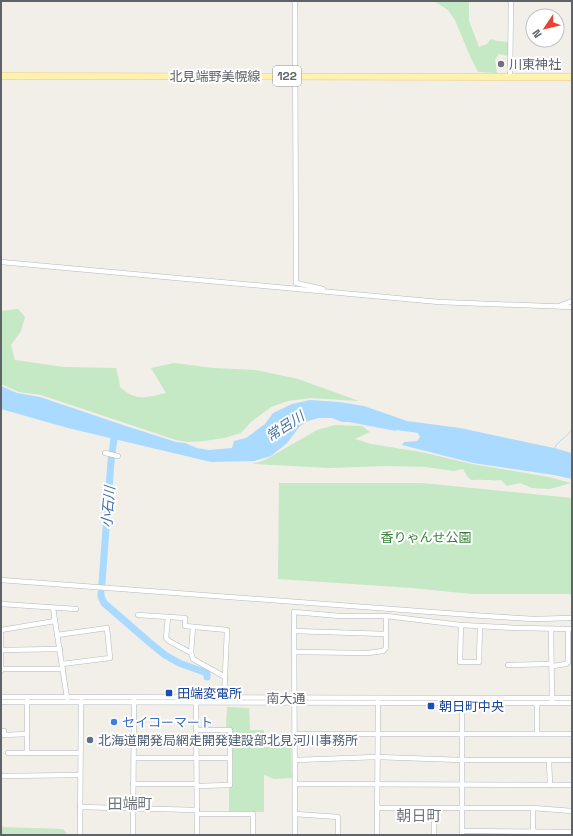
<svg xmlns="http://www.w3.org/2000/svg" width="573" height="836" viewBox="0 0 573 836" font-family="'Space Grotesk','Noto Sans JP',sans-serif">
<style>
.green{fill:#c5e8c5}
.water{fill:#aadaff}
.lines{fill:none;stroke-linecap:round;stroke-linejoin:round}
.stream{stroke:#aadaff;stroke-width:1}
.river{stroke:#aadaff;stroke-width:7}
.minor-casing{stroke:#b5b8bc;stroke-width:5.5}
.major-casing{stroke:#f2c960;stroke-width:7}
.minor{stroke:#fff;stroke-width:4.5}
.major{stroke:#fff2af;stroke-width:6}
.worship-dot{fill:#6b7280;stroke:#fff;stroke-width:1.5}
.transit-dot{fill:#1a4fb4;stroke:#fff;stroke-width:1.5}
.shop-dot{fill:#3f7fe0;stroke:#fff;stroke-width:1.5}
.service-dot{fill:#5c6f8a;stroke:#fff;stroke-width:1.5}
.labels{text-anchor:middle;stroke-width:4;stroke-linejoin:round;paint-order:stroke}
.shield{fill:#fff;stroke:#8f9295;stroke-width:1}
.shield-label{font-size:12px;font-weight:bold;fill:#5f6368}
.worship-label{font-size:13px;fill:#5b616d;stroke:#fff;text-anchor:start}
.street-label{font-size:13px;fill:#5f6368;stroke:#fff}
.park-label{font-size:13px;fill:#348238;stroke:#fff}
.transit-label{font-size:13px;fill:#164399;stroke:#fff;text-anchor:start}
.shop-label{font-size:13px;fill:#366cbe;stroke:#fff;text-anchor:start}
.service-label{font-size:13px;fill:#4e5e75;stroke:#fff;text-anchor:start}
.water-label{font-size:14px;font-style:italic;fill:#4174aa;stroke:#fff}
.quarter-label{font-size:15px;fill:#70757a;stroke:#fff}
</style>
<rect width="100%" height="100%" fill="#f1efe8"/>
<g class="green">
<path d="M434 1H469V21L479 47 487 44 491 39 497 41 508 42 509 56 499 54 495 59 497 73 478 72 470 56 455 20 448 10Z"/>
<path d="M18 309 25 317 21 331 11 345 15 360 64 367 116 368 119 380 120 387C135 401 147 398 166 393L151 368 174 363 213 368 256 370 298 379 359 401 311 398 288 401 271 407 251 422 241 433 224 438 204 441 188 442 176 440 41 395 19 392 1 384V311Z"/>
<path d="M335 425 362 426 370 432 355 439 371 444 421 452 472 464 549 477 571 483 550 489 532 488 520 483 507 486 501 480C495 481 490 480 484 480 469 479 472 484 463 469L454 471 425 467 386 466 329 468 252 464 265 460 317 430Z"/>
<path d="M279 483H422L572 498V594H472L412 588 278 579Z"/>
<path d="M227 707 249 708 250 730H264V747H291L292 778 274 779 264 775V812H229V788L231 787V728L226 727Z"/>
<path d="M1 827 63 829 66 832V835H1Z"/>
</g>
<path class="water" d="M1 386 17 393 40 397 126 426 176 442 185 443 197 448 209 450 232 448 234 441 246 438 265 424 273 413 292 404 310 400 339 402 364 406 407 421 460 428 554 448 572 453V479L554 475 473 463 402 445 404 442 417 441 420 437 418 433 397 430 396 431 349 422H342L332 418H319L308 421 300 426 287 443 271 456 254 461 211 462 68 428 1 409Z"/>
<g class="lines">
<path class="stream" d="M554 449C558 440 568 437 572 429"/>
<g class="river">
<path d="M102 583 111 461 115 431"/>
<path d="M101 593V596L104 603 149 642 165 655 179 663 207 673V677"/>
</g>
<g class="minor-casing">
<g id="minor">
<path d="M295 1 296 283 323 289"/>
<path d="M510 77 511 1"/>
<path d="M1 262 439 302 572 307"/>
<path d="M559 306 572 301"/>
<path d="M105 453 118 456"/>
<path d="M1 580 485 616 534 619 572 618"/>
<path d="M1 604 76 609"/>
<path d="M53 608 67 698"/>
<path d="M138 615 185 618V626L227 630 224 699"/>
<path d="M168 617 166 638 169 641 191 653"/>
<path d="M461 625 460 662H479L480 626"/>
<path d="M193 627 191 653 193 659 225 677"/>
<path d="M1 630 55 621"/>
<path d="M551 630 552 700"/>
<path d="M294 631 386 634"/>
<path d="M57 635 107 628 110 658 62 664"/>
<path d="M1 650 60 649"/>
<path d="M295 652 368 653 383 651 386 648V616"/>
<path d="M508 665 551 664"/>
<path d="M553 666 566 664 568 662V629"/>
<path d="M1 669H63"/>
<path d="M1 671V630"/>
<path d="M1 697 572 698"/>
<path d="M27 700V753H80"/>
<path d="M196 701 197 835"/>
<path d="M1 702 572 703"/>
<path d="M462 703V835"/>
<path d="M1 731H4V735L27 734"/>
<path d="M537 733V703"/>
<path d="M295 734H572"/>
<path d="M8 753H27"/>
<path d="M134 758H230"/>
<path d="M295 760 377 757 462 760H572"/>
<path d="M549 760 550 785"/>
<path d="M1 776 80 775"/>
<path d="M133 784H196"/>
<path d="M295 784 572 785"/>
<path d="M197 786 230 785V730H197"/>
<path d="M80 807 197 810"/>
<path d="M378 808H533L572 811"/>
<path d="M533 808V831"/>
<path d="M197 814H253V835"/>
<path d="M295 814 338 817V835"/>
<path d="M462 831 572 832"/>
<path d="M80 835 81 701"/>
<path d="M133 835 134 701"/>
<path d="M295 835 294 612 340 616H386L461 625 517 628 572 629"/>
<path d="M377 835 378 702"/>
<path d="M434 835V808"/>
</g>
</g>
<g class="major-casing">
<path id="major" d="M1 76 572 77"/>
</g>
<use href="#minor" class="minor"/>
<use href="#major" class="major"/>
</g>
<circle class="worship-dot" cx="501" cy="64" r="4"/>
<g class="transit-dot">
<rect x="165" y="689" width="8" height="8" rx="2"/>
<rect x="427" y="702" width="8" height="8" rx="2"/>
</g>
<circle class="shop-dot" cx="114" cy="722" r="4"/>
<circle class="service-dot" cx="90" cy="740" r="4"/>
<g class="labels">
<rect class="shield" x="273" y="66" width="28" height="20" rx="3"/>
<g class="shield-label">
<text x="287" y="80">122</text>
</g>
<g class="worship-label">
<text x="509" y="69">川東神社</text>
</g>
<g class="street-label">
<text x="215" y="81">北見端野美幌線</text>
<text x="286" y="703">南大通</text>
</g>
<g class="park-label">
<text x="426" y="542">香りゃんせ公園</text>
</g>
<g class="transit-label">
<text x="177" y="698">田端変電所</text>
<text x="439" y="711">朝日町中央</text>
</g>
<g class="shop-label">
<text x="122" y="727">セイコーマート</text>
</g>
<g class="service-label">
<text x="98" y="745">北海道開発局網走開発建設部北見河川事務所</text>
</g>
<g class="water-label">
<text transform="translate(285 426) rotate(-33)" y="5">常呂川</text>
<text transform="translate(108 507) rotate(-85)" y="5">小石川</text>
</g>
<g class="quarter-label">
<text x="130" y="809">田端町</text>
<text x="419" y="821">朝日町</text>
</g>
</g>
<rect width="573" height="836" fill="none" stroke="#5f6368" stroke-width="4"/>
<g transform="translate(545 28) rotate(235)"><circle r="19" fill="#ffffff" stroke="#bfc1c3"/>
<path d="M0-3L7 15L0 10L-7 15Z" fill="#ea4335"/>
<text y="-6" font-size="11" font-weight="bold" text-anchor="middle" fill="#5f6368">N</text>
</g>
</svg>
